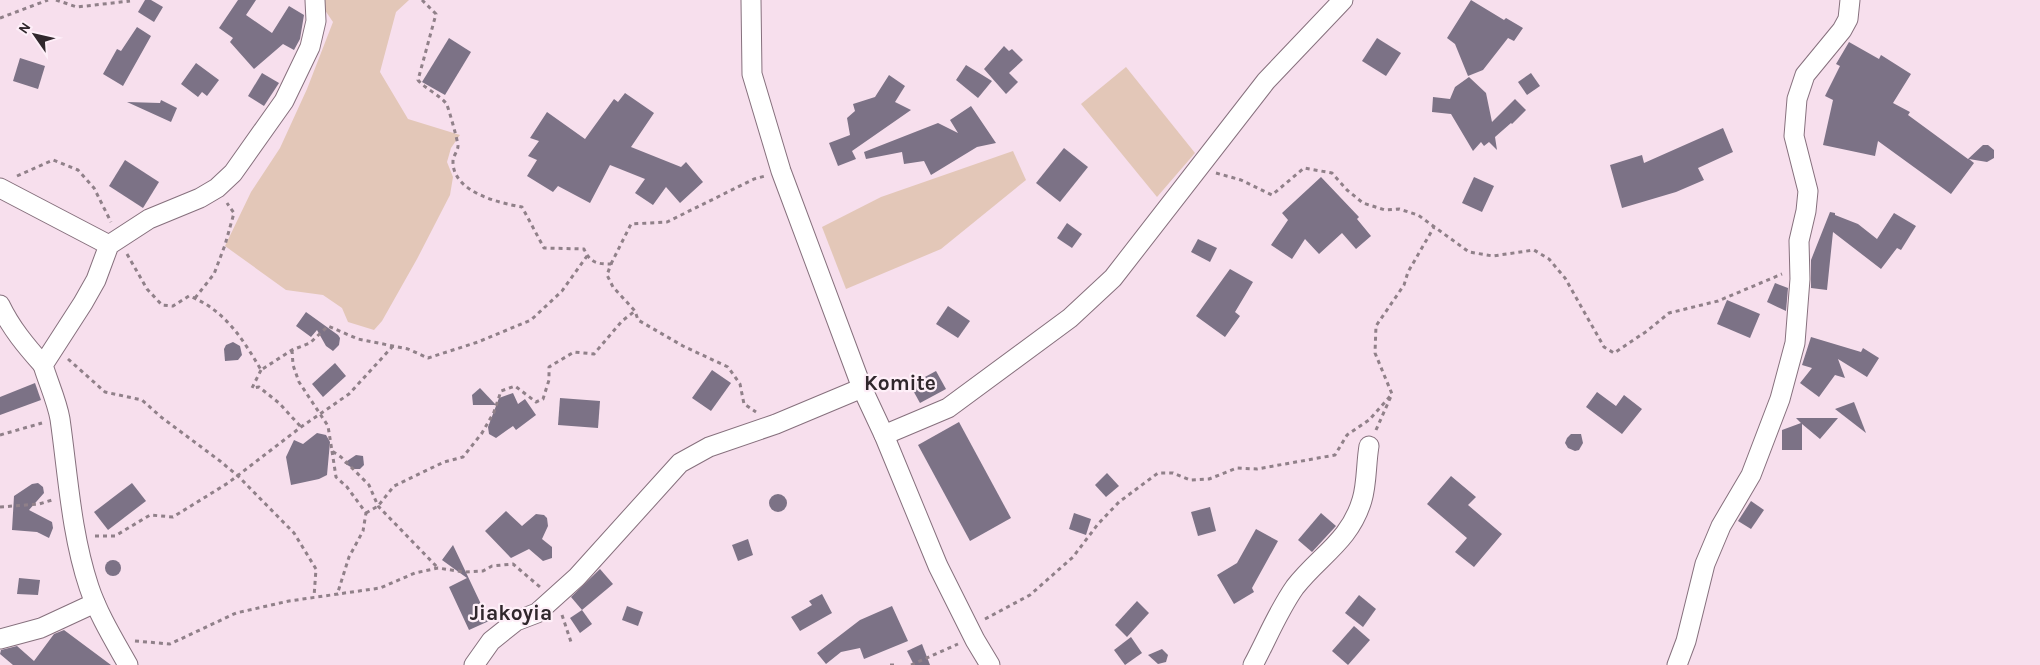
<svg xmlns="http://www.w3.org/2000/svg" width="2040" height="665" viewBox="0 0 2040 665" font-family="Karla,sans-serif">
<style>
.green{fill:#e3c7b8}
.building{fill:#7c7286}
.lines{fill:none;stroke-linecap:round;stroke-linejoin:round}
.minor-casing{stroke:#86707d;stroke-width:21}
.path{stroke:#908089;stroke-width:3;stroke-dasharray:4 4;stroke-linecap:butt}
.minor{stroke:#fff;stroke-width:19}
.labels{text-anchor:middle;stroke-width:4.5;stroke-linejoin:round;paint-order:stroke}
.quarter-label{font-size:21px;font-weight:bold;fill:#30272c;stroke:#feeff8}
</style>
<rect width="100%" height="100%" fill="#f7dfed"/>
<g class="green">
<path d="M318 0H409L396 12 380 72 408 119 460 135 451 148 447 162 453 177 450 195 417 259 382 321 374 330 348 322 342 308 323 295 286 290 225 246 251 192 280 148 307 89 333 22Z"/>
<path d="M1126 67 1195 153 1157 197 1081 104Z"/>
<path d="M1013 151 1026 180 941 249 846 289 822 227 881 197Z"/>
</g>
<g class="building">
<path d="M145 0H151L163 7 154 22 138 12Z"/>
<path d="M238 0H256L246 15 272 33 289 6 304 15 300 39 294 50 283 44 254 69 230 42 233 38 219 28Z"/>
<path d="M1471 0 1504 20 1506 18 1523 28 1514 41 1508 38 1483 70 1468 76 1455 44 1447 38Z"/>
<path d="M137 27 151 36 123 86 103 74 117 49 121 51Z"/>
<path d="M449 38 471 52 445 95 422 82Z"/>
<path d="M1377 38 1401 53 1386 76 1362 61Z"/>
<path d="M1849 42 1879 59 1881 55 1911 74 1893 103 1910 112 1908 115 1968 159 1983 145H1988L1994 150V158L1987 162 1969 159 1974 163 1951 194 1878 141 1875 156 1823 145 1833 100 1825 96 1840 66 1836 64Z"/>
<path d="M1004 46 1009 51 1012 49 1023 60 1009 73 1018 82 1006 94 984 69Z"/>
<path d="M20 58 45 66 38 89 13 81Z"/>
<path d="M196 63 219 80 207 96 202 92 198 97 181 84Z"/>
<path d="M966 65 992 81 978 98 956 80Z"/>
<path d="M262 73 279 83 264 106 248 96Z"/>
<path d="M1531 73 1540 86 1527 95 1518 82Z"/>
<path d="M889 75 905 86 895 102 911 110 852 151 856 159 838 166 829 143 850 135 847 118 855 111 853 104 875 97Z"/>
<path d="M1469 77 1486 93 1492 122 1515 99 1526 110 1512 124 1511 123 1495 137 1497 150 1489 142 1484 146 1481 142 1473 151 1451 114 1432 112 1433 97 1450 99 1455 87Z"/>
<path d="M625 93 654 113 631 147 681 167 686 162 703 182 680 203 666 187 653 205 635 193 645 179 610 165 590 203 558 186 553 192 527 176 537 160 528 156 539 141 530 138 547 112 585 139 614 99 618 102Z"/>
<path d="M161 100 177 108 171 122 127 102 160 103Z"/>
<path d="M971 106 996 143 977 147 931 175 924 161 904 164 902 152 866 159 864 152 938 123 958 133 950 120Z"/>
<path d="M1723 128 1733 152 1698 168 1704 180 1676 192 1622 208 1610 165 1642 155 1644 163Z"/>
<path d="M1064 148 1088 167 1060 202 1036 183Z"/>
<path d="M125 160 159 182 143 208 109 186Z"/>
<path d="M1321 177 1359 217 1357 219 1371 236 1356 249 1342 233 1319 254 1305 239 1292 259 1271 245 1288 220 1282 213Z"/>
<path d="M1474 177 1494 186 1482 212 1462 203Z"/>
<path d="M1830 212 1835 213V215L1858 224 1877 239 1894 213 1916 226 1901 250 1897 248 1881 269 1833 232 1827 290 1811 288V260Z"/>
<path d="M1067 223 1082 234 1072 248 1057 238Z"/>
<path d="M1198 239 1217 248 1210 262 1191 252Z"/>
<path d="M1230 269 1253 282 1235 312 1240 316 1225 337 1196 316Z"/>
<path d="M1775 283 1788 288 1786 311 1767 302Z"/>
<path d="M1727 300 1760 314 1750 338 1717 324Z"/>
<path d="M948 306 970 321 958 338 936 324Z"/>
<path d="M306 312 338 335 340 338 339 345 333 351 326 346 317 330 311 337 296 326Z"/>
<path d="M1811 337 1861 352 1863 348 1879 358 1867 377 1838 359 1845 378 1835 375 1819 397 1800 383 1812 368 1802 365Z"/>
<path d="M233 342 240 346 242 355 238 360 225 361 224 349 226 345Z"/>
<path d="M335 363 346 376 323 397 312 384Z"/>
<path d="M712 370 731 383 711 411 692 398Z"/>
<path d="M936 371 946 389 920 403 910 385Z"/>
<path d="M35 383 41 400 0 415V397Z"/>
<path d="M480 388 496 405H473L472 395Z"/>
<path d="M1597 392 1616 406 1624 395 1642 409 1622 434 1586 407Z"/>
<path d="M513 393 518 404 525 399 536 415 516 430 513 426 496 438 489 434 488 427 499 398Z"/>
<path d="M560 398 600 401 598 428 558 425Z"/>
<path d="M1854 402 1866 433 1835 409Z"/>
<path d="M1796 418H1838L1820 439 1802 424V450H1782V430L1801 423Z"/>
<path d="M959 422 1011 518 970 541 918 445Z"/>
<path d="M317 433 326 435 330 442 327 475 319 479 291 485 286 457 294 440 303 444Z"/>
<path d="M1571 434H1581L1583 443 1579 450 1575 451 1568 448 1565 443 1567 438Z"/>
<path d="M356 455 363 456 364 465 360 469H354L344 463Z"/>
<path d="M1107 473 1119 486 1106 497 1095 485Z"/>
<path d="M1451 476 1476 497 1468 505 1502 534 1474 567 1455 552 1467 538 1427 504Z"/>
<path d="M38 483 43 487 44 493 29 510 52 522 53 528 49 538 37 532 12 530 14 496 32 484Z"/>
<path d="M132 483 146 501 108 530 94 512Z"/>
<circle cx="778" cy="503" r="9"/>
<path d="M1751 501 1764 510 1751 529 1738 521Z"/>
<path d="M1210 507 1216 531 1198 536 1191 512Z"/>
<path d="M506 511 522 526 536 514 544 515 547 518 548 526 542 539 552 547V558L543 561 529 549 511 558 485 531Z"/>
<path d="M1074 513 1091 519 1086 535 1069 529Z"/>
<path d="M1321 513 1336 526 1312 552 1298 540Z"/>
<path d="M1256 529 1278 541 1252 588 1254 592 1234 604 1217 575 1237 563Z"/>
<path d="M748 539 753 555 738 561 732 545Z"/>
<path d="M453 545 489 621 469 630 449 587 467 578 442 560Z"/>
<circle cx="113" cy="568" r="8"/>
<path d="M600 569 613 584 582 610 571 597Z"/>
<path d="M19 578 40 580 38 595 17 594Z"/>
<path d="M822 594 832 613 800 631 791 617 812 605 809 601Z"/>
<path d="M1359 595 1376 609 1363 627 1345 613Z"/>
<path d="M1137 601 1149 613 1127 637 1115 625Z"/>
<path d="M627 606 643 612 638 626 622 620Z"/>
<path d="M892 606 908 641 864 659 860 648 841 652 826 664 817 653 860 620Z"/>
<path d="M582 610 592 624 580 633 570 618Z"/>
<path d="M1354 626 1370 640 1348 665 1332 651Z"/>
<path d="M64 630 111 665H13L0 654 1 650 17 646 34 661 54 634Z"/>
<path d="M1131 637 1142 653 1125 665 1114 650Z"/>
<path d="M922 644 930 665H914L907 651Z"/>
<path d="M1162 649 1168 655 1166 662 1158 664 1148 655Z"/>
</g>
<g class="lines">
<g class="minor-casing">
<g id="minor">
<path d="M751 0 752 74 781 171 862 388 884 435 938 566 975 640 990 665"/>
<path d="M0 188 109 245"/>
<path d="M0 305C11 328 26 346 43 365"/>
<path d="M884 435 948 408 1070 318 1113 278 1266 81 1343 0"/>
<path d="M0 639 41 628 95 603"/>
<path d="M128 665C114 640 98 614 89 587 71 533 68 475 60 419 57 401 48 382 43 365L83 303 96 280 109 245 149 219 200 198 217 188 233 173 284 101 310 47 316 21 315 0"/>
<path d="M474 665 491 641 516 621 537 613 577 577 680 463 709 447 776 424 862 388"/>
<path d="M1253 665C1267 639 1278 611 1295 587 1319 556 1350 541 1362 500 1367 484 1366 463 1369 446"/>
<path d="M1677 665 1686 641 1705 564 1721 526 1751 475 1780 399 1795 343 1800 279 1799 241 1806 211 1808 191 1794 136 1797 99 1805 75 1842 30 1848 19 1850 0"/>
</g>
</g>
<g class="path">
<path d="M56 0 77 7 130 1"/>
<path d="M422 0 436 14 418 80C424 88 443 97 447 105 449 110 458 141 458 146 458 151 453 156 453 161 452 192 499 203 522 207L544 248 584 249C590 263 597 264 611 264L607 275 613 287 635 311 638 320 683 346 728 367 740 384 744 404 756 412"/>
<path d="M0 18 48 0"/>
<path d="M1216 173 1241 180 1272 195 1304 168 1332 173 1347 190 1363 203 1385 210 1399 209 1418 215 1469 252 1493 256 1534 250 1549 259 1565 278 1604 347 1614 353 1647 331 1669 313 1718 301 1782 274"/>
<path d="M17 176 53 160 78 170 94 188 111 222"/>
<path d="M127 254 147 289 162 305 173 306 189 296C224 309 243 339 261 370L292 350 310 343 328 326 358 339 408 349 428 358 478 342 531 320 562 291 587 256"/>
<path d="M611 264 631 224 667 222 754 179 765 176"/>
<path d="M195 298 214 274 225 245 234 213 227 203"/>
<path d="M292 350 293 365 299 382 328 426 332 451 341 457 369 485 378 506 438 568"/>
<path d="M68 359 105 392 142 400 161 417 220 461 238 476 294 533 316 569 314 597"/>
<path d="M261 370 252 388 259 387 279 403 301 427"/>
<path d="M1376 430 1392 394 1375 353 1376 326 1404 285 1408 272 1434 227"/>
<path d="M0 435 42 423"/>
<path d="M332 451 336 477 347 487 366 513 363 531 349 557 337 595"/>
<path d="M0 507 39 504 52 500"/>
<path d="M366 513 378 506 394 486 444 462 463 457 482 433 494 412 501 391 515 386 536 402 543 399 549 380V367L574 352 594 354 622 321 635 311"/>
<path d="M95 536H115L150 515 173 517 228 483 301 427 349 394 393 346"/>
<path d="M562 615 572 645"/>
<path d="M985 619 1030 595 1073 557 1098 524 1119 502 1158 473H1173L1190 480 1209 479 1237 468 1257 469 1335 455 1347 435 1369 420 1392 394"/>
<path d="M135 641 170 644 236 613 289 601 380 588 415 573 438 568 464 572 483 571 492 566 513 564 540 587"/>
<path d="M890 665H896"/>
<path d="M911 665 958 644"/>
</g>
<use href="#minor" class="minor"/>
</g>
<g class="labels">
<g class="quarter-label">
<text x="900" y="390">Komite</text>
<text x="511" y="620">Jiakoyia</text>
</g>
</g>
<g transform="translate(35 35) rotate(304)" stroke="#feeff8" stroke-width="4" paint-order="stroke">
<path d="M0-4L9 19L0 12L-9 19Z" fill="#30272c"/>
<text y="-8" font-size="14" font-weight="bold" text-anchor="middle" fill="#30272c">N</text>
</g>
</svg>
